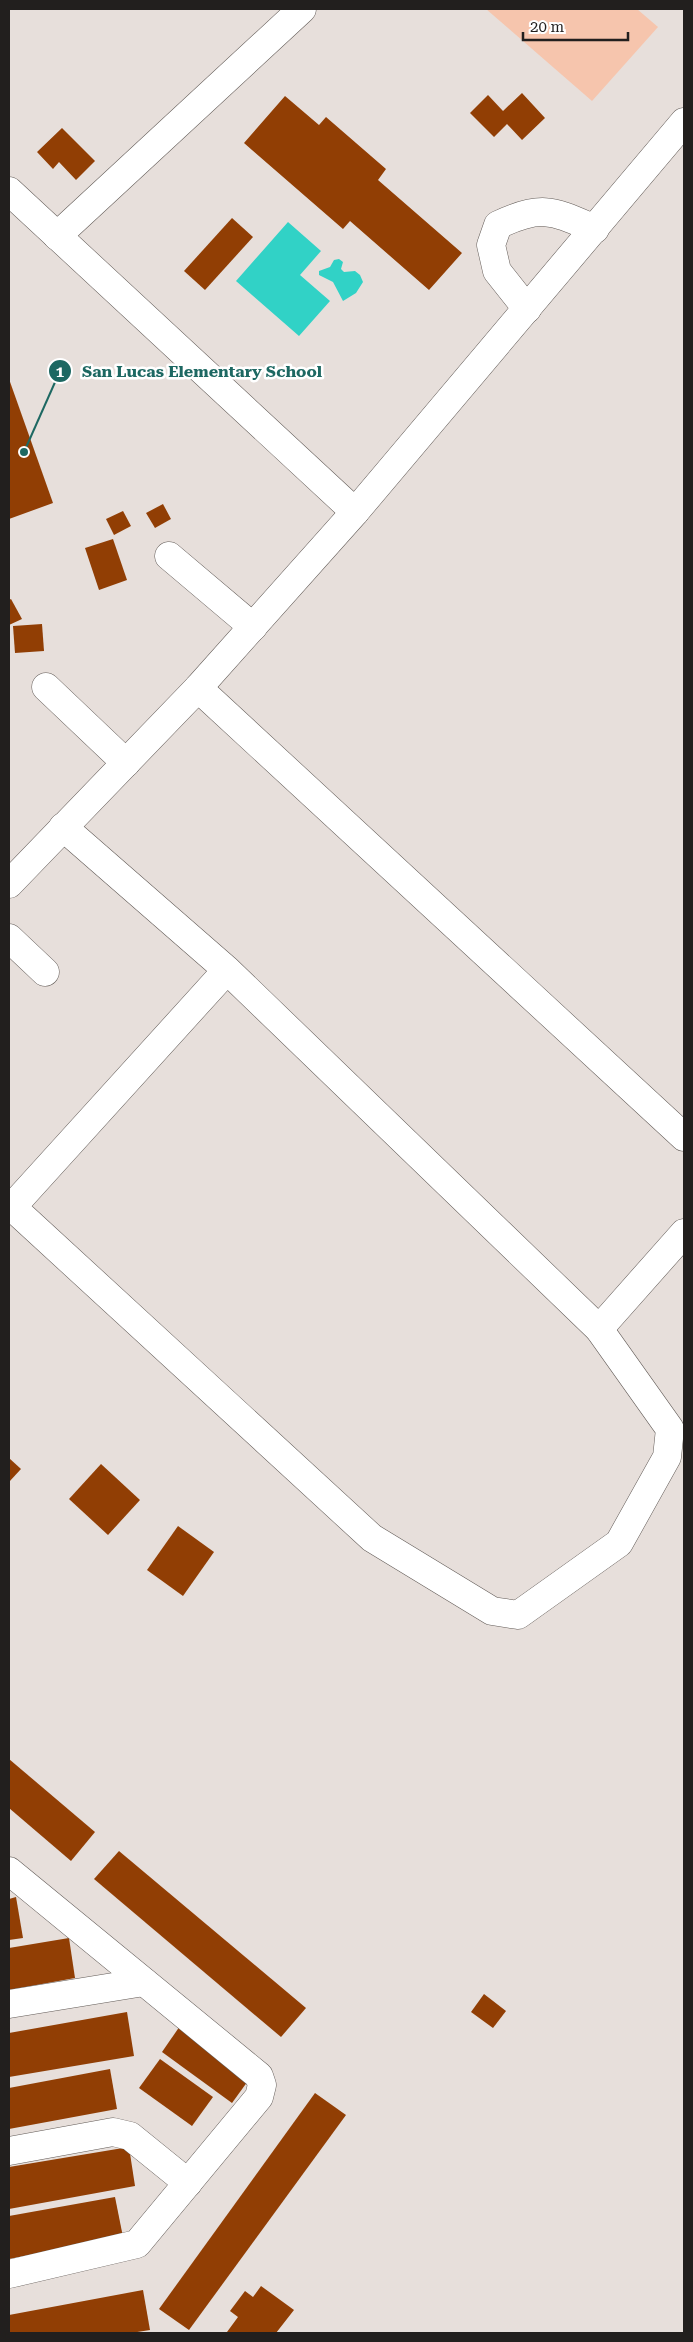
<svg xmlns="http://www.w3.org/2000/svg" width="693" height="2342" viewBox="0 0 693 2342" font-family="'Roboto Serif',serif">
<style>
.green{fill:#f6c5ad}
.water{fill:#31d2c6}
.building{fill:#913e04}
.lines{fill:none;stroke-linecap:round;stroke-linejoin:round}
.minor-casing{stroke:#635c58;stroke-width:29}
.minor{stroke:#fff;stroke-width:28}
.leader{fill:none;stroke:#1d6862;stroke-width:2}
.callout-dot{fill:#1d6862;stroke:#fff;stroke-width:2}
.mark-label{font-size:15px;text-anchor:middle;font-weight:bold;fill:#fff}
.callout-label{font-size:16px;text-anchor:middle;font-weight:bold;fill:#1d6862;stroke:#fff;stroke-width:5;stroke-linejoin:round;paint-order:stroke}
</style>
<rect width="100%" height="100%" fill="#e7dfdb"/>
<path class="green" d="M486 9H637L658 27 592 101Z"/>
<g class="water">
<path d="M288 222 321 251 300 275 330 301 299 336 236 281Z"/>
<path d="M339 259 343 262 341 269 344 272 355 271 360 275 363 282 356 293 343 301 333 282 319 275V271L330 267 334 260Z"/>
</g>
<g class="building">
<path d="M522 93 545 118 522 140 507 124 494 137 470 113 488 95 503 111Z"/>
<path d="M285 96 319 125 326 117 386 169 378 180 462 253 429 290 350 221 343 229 244 143Z"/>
<path d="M62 128 95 161 76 180 59 162 53 169 37 152Z"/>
<path d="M232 218 253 237 205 290 184 271Z"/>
<path d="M9 379 53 503 9 519Z"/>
<path d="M163 504 171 519 155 528 146 513Z"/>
<path d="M123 511 131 526 114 535 106 519Z"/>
<path d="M113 539 127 580 99 590 85 548Z"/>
<path d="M11 599 22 619 9 625V600Z"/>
<path d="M42 624 44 651 15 653 13 626Z"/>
<path d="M9 1458 21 1469 9 1482Z"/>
<path d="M101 1464 140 1500 108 1535 69 1499Z"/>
<path d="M178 1526 214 1552 183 1596 147 1570Z"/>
<path d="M9 1759 95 1832 71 1861 9 1808Z"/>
<path d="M119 1851 306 2008 281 2037 94 1879Z"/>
<path d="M16 1897 23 1938 9 1940V1899Z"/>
<path d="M69 1938 75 1978 9 1990V1948Z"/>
<path d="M484 1994 506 2011 493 2028 471 2012Z"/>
<path d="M127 2012 134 2056 9 2077V2033Z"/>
<path d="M182 2023 253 2074 232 2103 162 2052Z"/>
<path d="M160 2059 213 2097 192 2126 139 2088Z"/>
<path d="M110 2069 117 2109 9 2129V2088Z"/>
<path d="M315 2093 346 2115 189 2330 159 2309Z"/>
<path d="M129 2147 135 2186 9 2209V2167Z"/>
<path d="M115 2197 123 2237 9 2259V2216Z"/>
<path d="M261 2286 294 2310 276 2333H229L227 2332 238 2317 230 2311 245 2291 253 2297Z"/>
<path d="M143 2290 150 2330 131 2333H9V2315Z"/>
</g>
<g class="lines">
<g class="minor-casing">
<g id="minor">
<path d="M9 191 355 512"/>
<path d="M57 236 302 9"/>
<path d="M527 309 497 271 491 245 498 225C542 204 553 211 595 229"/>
<path d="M169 556 253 627"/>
<path d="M46 687 126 763"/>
<path d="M198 688 684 1137"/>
<path d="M63 827 227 970 599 1329 670 1429 667 1457 619 1543 518 1615 492 1611 372 1538 12 1207 227 970"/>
<path d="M9 884 198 688 355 512 684 122"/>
<path d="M9 938 45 972"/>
<path d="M599 1329 684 1233"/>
<path d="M9 1871 259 2076 262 2085 259 2097 137 2244 9 2274"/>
<path d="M9 2004 144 1982"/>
<path d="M9 2151 113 2132 130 2136 188 2183"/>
</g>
</g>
<use href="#minor" class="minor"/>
</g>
<path class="leader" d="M24 452L60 371"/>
<g class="callout-dot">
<circle cx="24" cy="452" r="5"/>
<circle cx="60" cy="371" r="12"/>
</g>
<g class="mark-label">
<text x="60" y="377">1</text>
</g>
<g class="callout-label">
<text x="202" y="377">San Lucas Elementary School</text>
</g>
<rect width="693" height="2342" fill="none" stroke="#221f1e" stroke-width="20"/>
<path d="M523 32v8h105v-8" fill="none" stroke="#221f1e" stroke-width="2.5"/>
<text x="530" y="32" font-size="15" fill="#221f1e" stroke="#ffffff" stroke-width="4" paint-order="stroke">20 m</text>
</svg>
